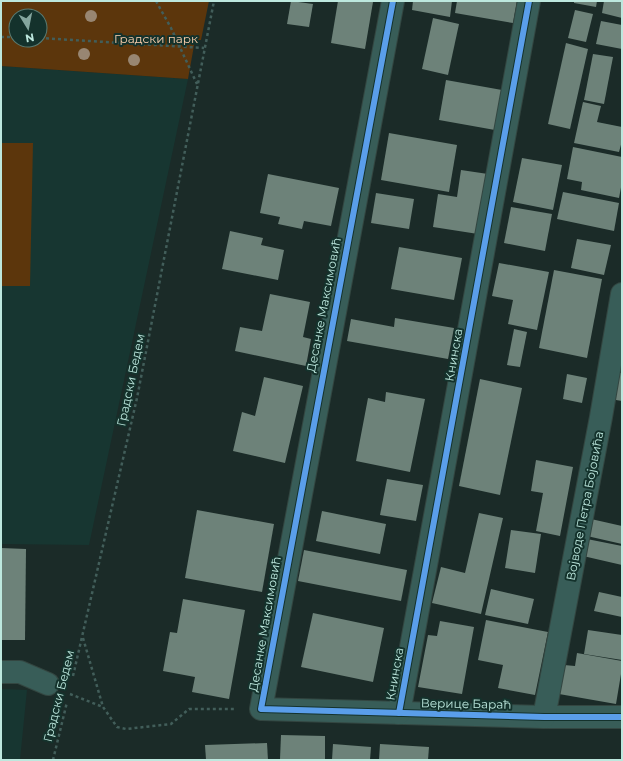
<svg xmlns="http://www.w3.org/2000/svg" width="623" height="761" viewBox="0 0 623 761" font-family="Montserrat,sans-serif">
<style>
.built{fill:#173631}
.green{fill:#5c360c;fill-rule:evenodd}
.building{fill:#6d8279}
.lines{fill:none;stroke-linecap:round;stroke-linejoin:round}
.minor-casing{stroke:#334641;stroke-width:24}
.path{stroke:#425e5a;stroke-width:2.5;stroke-dasharray:3 3;stroke-linecap:butt}
.minor{stroke:#385d58;stroke-width:22}
.cycleway-casing{stroke:#14322c;stroke-width:8}
.cycleway{stroke:#5a9eea;stroke-width:6}
.tree{fill:#988672}
.labels{text-anchor:middle;stroke-width:4;stroke-linejoin:round;paint-order:stroke}
.park-label{font-size:12px;fill:#ffd1ae;stroke:#14322c}
.street-label{font-size:12px;fill:#bde8de;stroke:#14322c}
</style>
<rect width="100%" height="100%" fill="#1b2b28"/>
<g class="built">
<path d="M1 66 188 79 89 545 1 544Z"/>
<path d="M1 689 27 690 20 760H1Z"/>
</g>
<g class="green">
<path d="M1 1H209L201 40H195L188 79 1 66ZM16 16H40V40H16Z"/>
<path d="M1 143H33L30 286H1Z"/>
</g>
<g class="building">
<path d="M291 1 313 4 309 27 287 24Z"/>
<path d="M338 1H366L373 2 365 49 331 43Z"/>
<path d="M413 1H452L450 17 412 10Z"/>
<path d="M457 1H517L513 23 455 13Z"/>
<path d="M574 1H597L596 7 574 3Z"/>
<path d="M604 1H622V18L602 13Z"/>
<path d="M575 10 593 14 586 42 568 38Z"/>
<path d="M433 18 459 24 448 75 422 69Z"/>
<path d="M601 21 622 25V49L596 44Z"/>
<path d="M566 43 588 49 570 129 548 124Z"/>
<path d="M593 54 613 57 604 104 584 100Z"/>
<path d="M446 80 502 90 495 130 439 120Z"/>
<path d="M583 102 601 106 597 122 622 127V141L619 152 574 143Z"/>
<path d="M389 133 457 145 449 192 381 180Z"/>
<path d="M573 147 622 157V182L619 198 581 190 582 182 567 179Z"/>
<path d="M522 158 562 165 553 210 513 202Z"/>
<path d="M461 170 488 174 478 234 433 227 438 194 457 197Z"/>
<path d="M268 174 339 188 331 226 304 221 302 229 278 224 280 217 260 213Z"/>
<path d="M563 192 619 203 614 231 557 219Z"/>
<path d="M376 193 414 199 409 229 371 223Z"/>
<path d="M511 207 552 214 545 251 504 243Z"/>
<path d="M230 231 263 238 261 245 284 250 278 280 222 269Z"/>
<path d="M577 239 611 245 604 275 571 268Z"/>
<path d="M399 247 462 258 454 300 391 289Z"/>
<path d="M499 263 549 272 537 330 508 324 513 300 492 296Z"/>
<path d="M554 270 602 279 587 358 539 348Z"/>
<path d="M270 294 310 302 303 337 311 339 306 366 235 351 240 327 262 331Z"/>
<path d="M395 318 454 328 448 359 347 341 351 319 394 327Z"/>
<path d="M514 329 527 332 520 367 507 365Z"/>
<path d="M615 372 622 373V401L610 399Z"/>
<path d="M567 374 587 378 582 403 563 399Z"/>
<path d="M264 377 303 386 285 463 233 451 242 412 255 416Z"/>
<path d="M480 379 522 388 500 495 459 486Z"/>
<path d="M386 392 425 399 410 472 356 461 368 398 385 402Z"/>
<path d="M536 460 573 467 560 536 536 531 543 493 531 491Z"/>
<path d="M387 479 423 485 416 521 380 515Z"/>
<path d="M197 510 274 524 262 592 185 578Z"/>
<path d="M322 511 386 524 380 554 316 541Z"/>
<path d="M479 513 503 518 481 614 432 603 441 567 465 573Z"/>
<path d="M591 519 622 526V544L587 536Z"/>
<path d="M511 530 541 534 535 573 505 568Z"/>
<path d="M587 539 622 546V565L583 556Z"/>
<path d="M1 548 26 549 25 640H1Z"/>
<path d="M304 550 407 570 401 601 298 581Z"/>
<path d="M491 589 534 599 528 624 485 615Z"/>
<path d="M599 592 622 597V617L594 611Z"/>
<path d="M183 599 245 610 229 699 192 692 195 677 163 671 170 632 177 633Z"/>
<path d="M313 613 384 628 373 682 301 667Z"/>
<path d="M486 620 548 632 535 695 498 688 503 665 478 660Z"/>
<path d="M440 621 474 627 462 694 418 687 428 635 437 636Z"/>
<path d="M588 630 622 635V660L584 654Z"/>
<path d="M577 653 622 661V668L616 704 559 694 564 665 575 666Z"/>
<path d="M281 735 325 736V759H280Z"/>
<path d="M267 743 268 760H206L205 745Z"/>
<path d="M333 744 371 747 370 760H332Z"/>
<path d="M380 744 429 747 428 760H379Z"/>
</g>
<g class="lines">
<g class="minor-casing">
<g id="minor">
<path d="M393 1 261 709 544 717H622"/>
<path d="M1 672H20L48 684"/>
<path d="M399 713 529 1"/>
<path d="M544 717 601 417 622 294"/>
</g>
</g>
<g class="path">
<path d="M156 1 171 28 197 84"/>
<path d="M1 37H16"/>
<path d="M40 38 204 48"/>
<path d="M83 638 103 707 117 727 126 729 171 724 189 709H234"/>
<path d="M73 676 137 398 214 1"/>
<path d="M70 694 103 707"/>
<path d="M53 760 67 702"/>
</g>
<use href="#minor" class="minor"/>
<g class="cycleway-casing">
<g id="cycleway">
<path d="M393 1 261 709 544 717H622"/>
<path d="M399 713 529 1"/>
</g>
</g>
<use href="#cycleway" class="cycleway"/>
</g>
<g class="tree">
<circle cx="91" cy="16" r="6"/>
<circle cx="84" cy="54" r="6"/>
<circle cx="134" cy="60" r="6"/>
</g>
<g class="labels">
<g class="park-label">
<text x="156" y="43">Градски парк</text>
</g>
<g class="street-label">
<text transform="translate(324 305) rotate(-79)" y="4">Десанке Максимовић</text>
<text transform="translate(454 355) rotate(-80)" y="4">Книнска</text>
<text transform="translate(131 380) rotate(-78)" y="4">Градски Бедем</text>
<text transform="translate(585 506) rotate(-79)" y="4">Војводе Петра Бојовића</text>
<text transform="translate(265 624) rotate(-80)" y="4">Десанке Максимовић</text>
<text transform="translate(395 674) rotate(-80)" y="4">Книнска</text>
<text transform="translate(59 696) rotate(-76)" y="4">Градски Бедем</text>
<text transform="translate(466 704) rotate(1)" y="4">Верице Бараћ</text>
</g>
</g>
<rect width="623" height="761" fill="none" stroke="#bde8de" stroke-width="4"/>
<g transform="translate(28 28) rotate(170)"><circle r="19" fill="#14322c" stroke="#587b73"/>
<path d="M0-3L7 15L0 10L-7 15Z" fill="#84a69e"/>
<text y="-6" font-size="11" font-weight="bold" text-anchor="middle" fill="#bde8de">N</text>
</g>
</svg>
